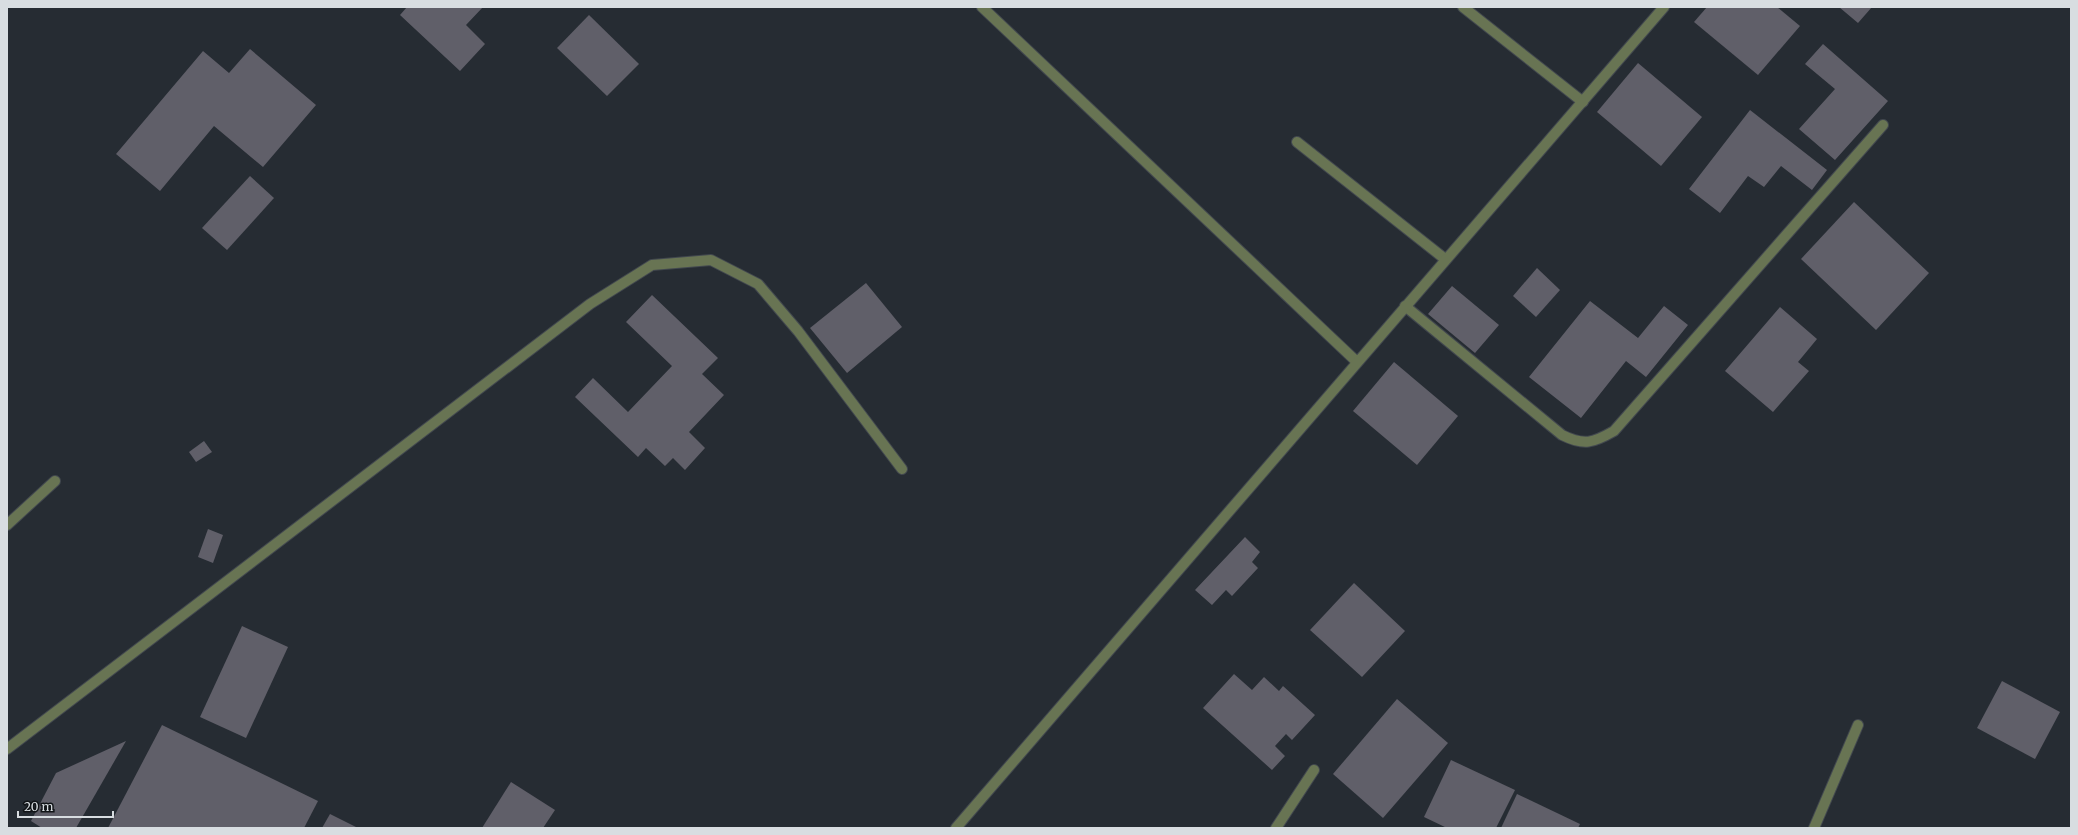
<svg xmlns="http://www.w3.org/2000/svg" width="2078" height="835" viewBox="0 0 2078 835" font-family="Merriweather,serif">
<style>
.building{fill:#605f69}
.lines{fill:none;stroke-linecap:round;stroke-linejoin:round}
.minor-casing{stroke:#42484f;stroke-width:12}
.minor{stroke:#687453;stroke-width:10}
</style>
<rect width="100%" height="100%" fill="#262c33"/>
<g class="building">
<path d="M407 7H483L466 25 485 44 460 71 400 15Z"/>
<path d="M1707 7H1777L1800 26 1758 75 1694 22Z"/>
<path d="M1839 7H1872L1858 23Z"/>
<path d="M589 15 639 64 607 96 557 48Z"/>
<path d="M1823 44 1888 101 1835 160 1799 129 1835 89 1805 64Z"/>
<path d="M250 49 316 105 263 167 214 126 160 191 116 154 203 51 229 73Z"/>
<path d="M1638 63 1702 117 1661 166 1597 112Z"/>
<path d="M1750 110 1827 170 1812 190 1781 166 1764 187 1748 176 1720 213 1689 189Z"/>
<path d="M250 176 274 198 227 250 202 228Z"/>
<path d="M1854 202 1929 273 1876 330 1801 259Z"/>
<path d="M1537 268 1560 290 1536 317 1513 296Z"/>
<path d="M866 283 902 327 847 373 810 328Z"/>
<path d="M1452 286 1499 325 1475 353 1428 314Z"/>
<path d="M652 295 718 358 702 374 724 395 689 432 705 448 685 470 673 458 665 466 646 448 638 457 575 397 593 378 628 412 672 366 626 322Z"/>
<path d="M1590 301 1638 338 1664 306 1688 325 1646 377 1626 361 1581 418 1529 377Z"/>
<path d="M1780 307 1817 339 1798 362 1809 371 1773 412 1725 371Z"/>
<path d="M1394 362 1458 416 1417 465 1353 411Z"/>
<path d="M204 441 212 452 196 462 189 452Z"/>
<path d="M208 529 223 535 213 563 198 557Z"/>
<path d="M1245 537 1260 552 1252 562 1258 568 1232 596 1226 590 1212 605 1195 590Z"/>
<path d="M1354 583 1405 631 1362 677 1310 630Z"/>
<path d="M242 626 288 647 246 738 200 717Z"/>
<path d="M1234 674 1252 690 1264 677 1279 691 1283 686 1315 715 1292 740 1286 734 1275 746 1285 756 1272 770 1203 708Z"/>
<path d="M2002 681 2060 712 2035 759 1977 728Z"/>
<path d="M1397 699 1448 743 1383 818 1333 774Z"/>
<path d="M162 725 318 801 304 828H108Z"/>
<path d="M126 741 76 828H42L31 821 56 773Z"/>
<path d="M1451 760 1515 790 1496 828H1447L1424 817Z"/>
<path d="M511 782 555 810 543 828H482Z"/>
<path d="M1517 794 1580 824 1578 828H1501Z"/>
<path d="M330 814 358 828H322Z"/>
</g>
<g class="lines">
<g class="minor-casing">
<g id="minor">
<path d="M982 7 1357 362"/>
<path d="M1463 7 1583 102"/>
<path d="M1297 142 1445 259"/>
<path d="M1405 306 1562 435C1584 446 1593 443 1614 431L1883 125"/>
<path d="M7 525 55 481"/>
<path d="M7 749 590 304 652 265 711 260 758 284 798 331 902 469"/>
<path d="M956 828 1664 7"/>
<path d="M1276 828 1314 770"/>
<path d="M1814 828 1858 725"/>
</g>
</g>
<use href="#minor" class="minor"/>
</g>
<rect width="2078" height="835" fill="none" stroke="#d8dde1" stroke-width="16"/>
<path d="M18 811v6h95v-6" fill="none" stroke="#d8dde1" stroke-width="2"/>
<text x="24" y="811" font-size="12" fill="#d8dde1" stroke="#111417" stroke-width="3" paint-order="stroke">20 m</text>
</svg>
